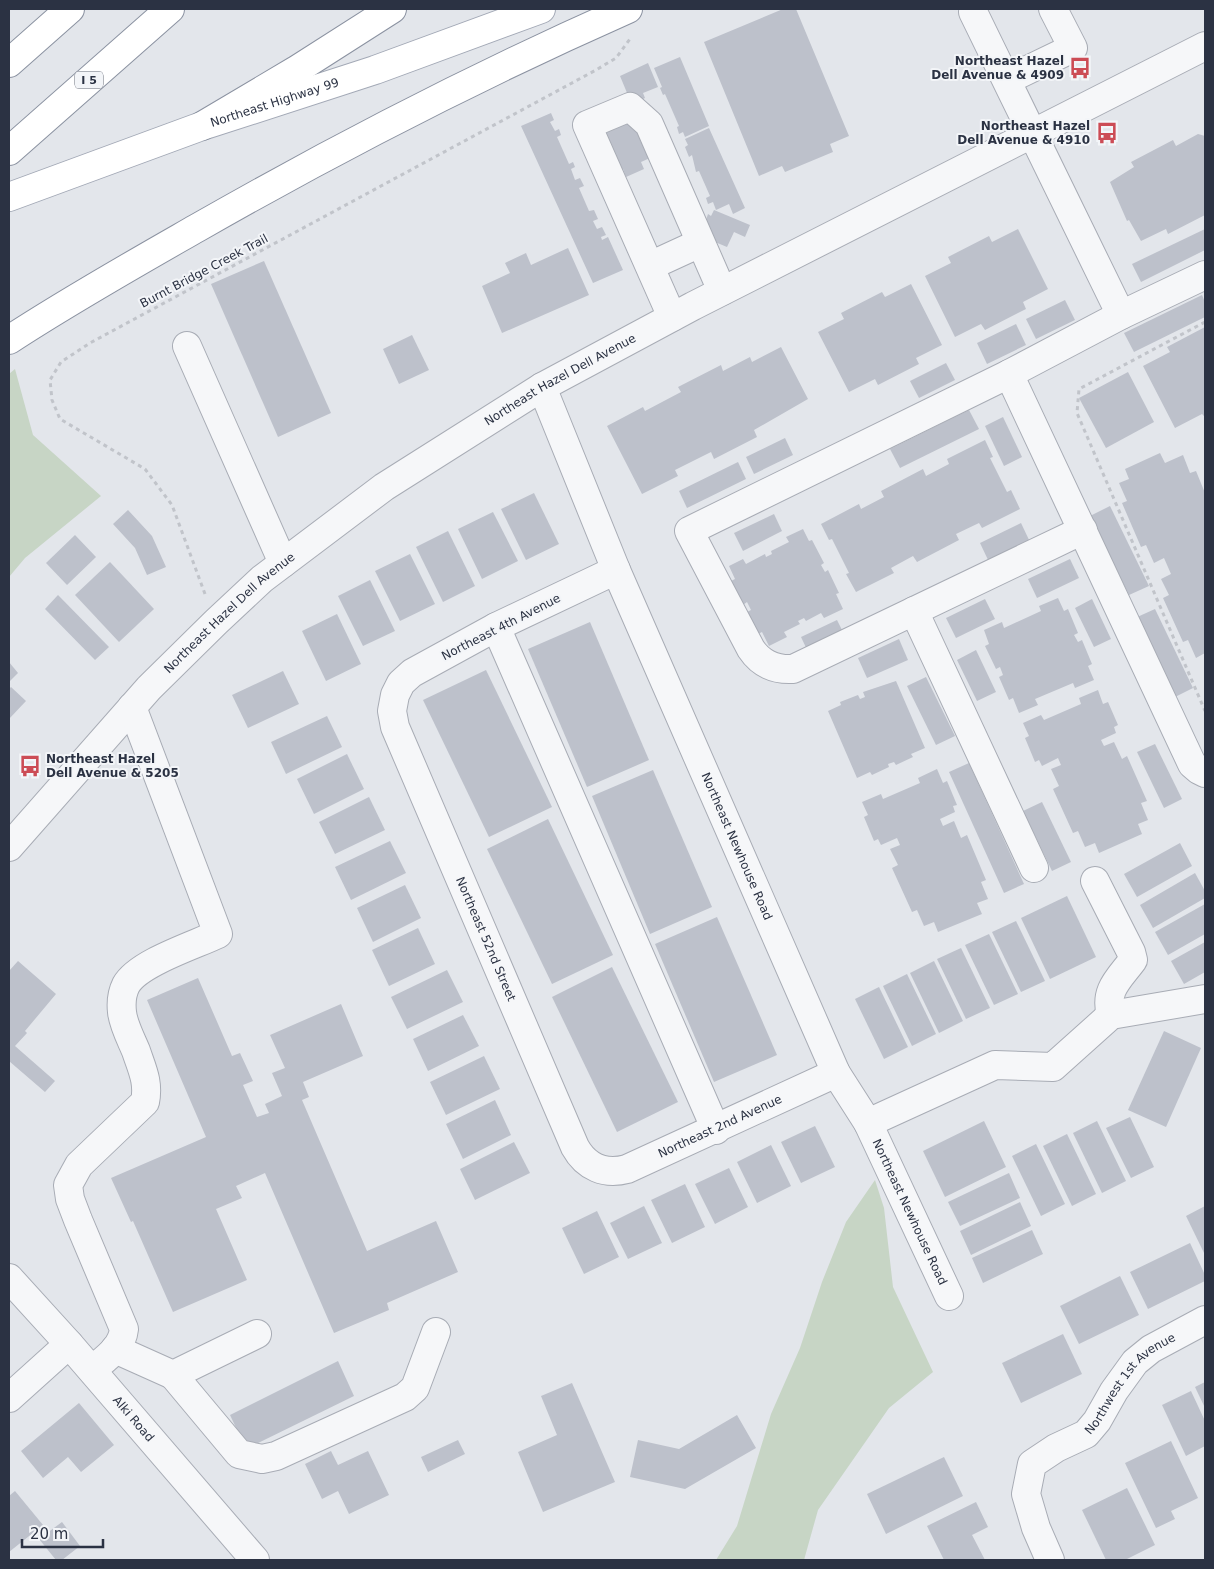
<svg xmlns="http://www.w3.org/2000/svg" width="1214" height="1569" viewBox="0 0 1214 1569" font-family="'DejaVu Sans',sans-serif">
<style>
.green{fill:#c7d5c5}
.building{fill:#bdc1cb}
.lines{fill:none;stroke-linecap:round;stroke-linejoin:round}
.minor-casing{stroke:#a8acb5;stroke-width:30}
.major-casing{stroke:#a3a9b6;stroke-width:30}
.highway-casing{stroke:#8b92a1;stroke-width:30}
.path{stroke:#c1c4ca;stroke-width:3;stroke-dasharray:4 4;stroke-linecap:butt}
.minor{stroke:#f6f7f9;stroke-width:28}
.major{stroke:#fff;stroke-width:28}
.highway{stroke:#fff;stroke-width:28}
.labels{text-anchor:middle;stroke-width:4;stroke-linejoin:round;paint-order:stroke}
.shield{fill:#f3f5f8;stroke:#676c79;stroke-width:1}
.shield-label{font-size:11px;font-weight:bold;fill:#2b3243}
.poi-label{font-size:12px;font-weight:bold;fill:#2b3243;stroke:#f3f5f8;text-anchor:end}
.street-label{font-size:12px;fill:#2b3243;stroke:#f3f5f8}
</style>
<rect width="100%" height="100%" fill="#e3e6eb"/>
<g class="green">
<path d="M15 369 33 435 101 496 25 558 9 577V374Z"/>
<path d="M875 1180 884 1208 893 1287 933 1372 889 1408 818 1510 804 1560H716L737 1526 771 1414 800 1348 822 1282 846 1222Z"/>
</g>
<g class="building">
<path d="M783 9H796L849 136 830 144 833 152 785 172 782 166 759 176 704 42Z"/>
<path d="M680 57 709 126 685 137 683 132 679 134 677 127 679 126 665 94 663 95 660 88 662 87 654 68Z"/>
<path d="M648 63 658 87 643 93 645 98 639 101 630 100 620 76Z"/>
<path d="M551 113 554 120 550 122 555 131 559 129 561 135 557 137 569 164 573 162 575 167 571 169 575 180 580 178 584 186 579 188 589 211 594 210 598 219 593 221 597 229 602 227 606 235 601 237 602 240 608 237 623 270 593 283 521 126Z"/>
<path d="M631 117 650 158 641 162 644 169 626 177 623 169 617 172 599 131Z"/>
<path d="M709 128 745 208 733 214 729 204 716 210 713 202 708 204 706 198 710 196 699 171 696 172 692 155 689 157 685 147 688 145 685 139Z"/>
<path d="M1198 134 1205 136V215L1168 234 1166 229 1141 241 1129 220 1127 221 1110 182 1134 167 1131 162 1173 140 1176 146Z"/>
<path d="M714 210 750 225 745 237 734 232 727 247 703 237 708 224 705 223 708 214 711 216Z"/>
<path d="M1018 229 1048 289 1023 302 1026 309 985 330 981 324 955 337 925 276 951 263 948 257 989 236 992 242Z"/>
<path d="M1205 229V250L1141 282 1132 264Z"/>
<path d="M568 248 589 295 502 333 482 286 510 273 505 263 526 253 531 265Z"/>
<path d="M264 261 331 413 278 437 211 284Z"/>
<path d="M911 284 942 345 916 358 919 364 878 385 875 379 849 392 818 332 844 319 841 313 882 292 885 297Z"/>
<path d="M1202 295 1205 302V317L1134 352 1124 333Z"/>
<path d="M1065 300 1075 320 1036 339 1026 319Z"/>
<path d="M1016 324 1026 345 987 364 977 343Z"/>
<path d="M1205 327V417L1202 414 1175 428 1143 366 1170 352 1167 347Z"/>
<path d="M412 335 429 370 399 384 383 349Z"/>
<path d="M781 347 808 399 754 430 757 437 714 459 711 452 675 470 678 476 642 494 607 426 643 407 645 411 681 392 678 387 721 365 723 371 750 357 752 362Z"/>
<path d="M946 363 955 380 919 398 910 381Z"/>
<path d="M1128 372 1154 422 1106 448 1079 398Z"/>
<path d="M969 410 979 429 900 468 890 449Z"/>
<path d="M1003 417 1022 457 1004 466 985 426Z"/>
<path d="M785 438 793 455 754 474 746 457Z"/>
<path d="M985 440 993 457 990 458 1007 492 1011 490 1020 509 982 528 979 523 956 534 959 540 917 562 913 556 891 568 894 573 856 592 846 574 849 573 832 539 829 540 821 524 859 504 861 509 884 497 881 491 923 469 926 476 949 464 947 459Z"/>
<path d="M1160 453 1165 463 1183 455 1190 473 1196 471 1205 493V653L1196 658 1188 640 1183 642 1163 598 1169 595 1161 579 1171 574 1164 558 1154 563 1146 545 1141 547 1122 503 1127 501 1119 483 1129 479 1125 469Z"/>
<path d="M738 462 746 479 687 508 679 491Z"/>
<path d="M534 493 559 544 526 560 501 509Z"/>
<path d="M1110 506 1149 586 1129 595 1090 516Z"/>
<path d="M128 510 152 536 166 567 147 575 135 548 113 524Z"/>
<path d="M493 512 518 561 482 579 458 529Z"/>
<path d="M774 514 782 531 743 551 734 533Z"/>
<path d="M1021 523 1030 542 989 562 980 543Z"/>
<path d="M803 529 809 541 812 540 824 563 821 565 825 572 828 570 839 593 836 594 843 609 824 618 821 613 806 621 804 618 798 621 800 624 784 632 787 637 769 646 762 632 758 634 747 612 751 610 747 602 743 605 731 581 735 579 729 566 743 559 746 564 765 554 766 557 772 554 771 551 789 542 786 537Z"/>
<path d="M448 531 475 586 443 602 416 547Z"/>
<path d="M75 535 96 557 67 585 46 563Z"/>
<path d="M410 554 435 604 400 621 375 571Z"/>
<path d="M1070 559 1079 578 1037 598 1028 579Z"/>
<path d="M110 562 154 609 119 642 75 595Z"/>
<path d="M370 580 395 631 363 646 338 596Z"/>
<path d="M58 595 109 647 95 660 45 609Z"/>
<path d="M1058 598 1064 611 1068 609 1078 633 1074 635 1078 642 1082 640 1092 664 1088 666 1094 680 1075 688 1073 683 1035 699 1038 705 1019 713 1013 698 1009 700 999 677 1003 675 1000 667 996 669 985 646 989 644 984 630 1002 622 1004 628 1041 611 1039 606Z"/>
<path d="M985 599 995 619 956 638 946 618Z"/>
<path d="M1092 599 1111 639 1094 647 1075 608Z"/>
<path d="M1155 609 1193 688 1173 698 1135 618Z"/>
<path d="M337 614 361 664 326 681 302 631Z"/>
<path d="M837 620 846 638 810 656 801 637Z"/>
<path d="M590 622 649 760 587 787 528 649Z"/>
<path d="M899 639 908 660 867 678 858 658Z"/>
<path d="M976 650 996 692 977 701 957 660Z"/>
<path d="M9 662 18 673 9 682Z"/>
<path d="M486 670 552 807 489 837 423 700Z"/>
<path d="M283 671 299 704 248 728 232 695Z"/>
<path d="M926 677 955 736 936 745 907 686Z"/>
<path d="M896 681 925 748 911 754 913 757 896 765 894 762 888 764 889 767 872 775 870 772 857 778 828 711 841 705 840 702 858 695 860 699 865 697 863 692Z"/>
<path d="M11 687 26 701 9 719V689Z"/>
<path d="M1098 690 1103 704 1108 702 1118 725 1114 727 1116 733 1101 740 1104 746 1114 742 1122 759 1127 756 1147 801 1141 803 1148 820 1138 824 1142 834 1099 853 1095 843 1085 847 1078 831 1073 833 1053 789 1059 786 1051 769 1061 765 1058 758 1042 766 1039 760 1035 762 1025 738 1029 736 1023 723 1041 715 1044 720 1081 704 1079 698Z"/>
<path d="M327 716 342 747 286 774 271 742Z"/>
<path d="M1155 744 1182 799 1164 808 1137 752Z"/>
<path d="M347 754 364 789 314 814 297 779Z"/>
<path d="M969 763 1024 884 1004 893 949 772Z"/>
<path d="M937 769 943 783 947 781 957 805 953 806 955 812 940 819 943 826 954 821 961 838 967 835 986 880 981 882 988 899 977 903 982 914 938 932 934 922 924 926 917 910 912 912 892 868 898 865 890 849 900 845 897 838 881 845 878 839 874 841 864 817 868 815 862 802 881 794 883 799 920 783 918 778Z"/>
<path d="M653 770 712 907 650 934 592 796Z"/>
<path d="M369 797 385 830 335 854 319 822Z"/>
<path d="M1042 802 1071 862 1052 871 1023 811Z"/>
<path d="M548 819 613 955 552 984 487 849Z"/>
<path d="M390 841 406 873 351 900 335 867Z"/>
<path d="M1180 843 1192 866 1137 897 1124 874Z"/>
<path d="M1195 873 1205 891V898L1153 928 1140 905Z"/>
<path d="M405 885 421 918 373 942 357 908Z"/>
<path d="M1067 896 1096 957 1050 979 1021 918Z"/>
<path d="M1205 904V934L1168 955 1155 932Z"/>
<path d="M717 917 777 1055 714 1082 655 944Z"/>
<path d="M1016 921 1045 981 1021 992 992 932Z"/>
<path d="M418 928 435 964 389 986 372 950Z"/>
<path d="M989 934 1018 994 994 1005 965 945Z"/>
<path d="M1205 942V972L1184 984 1171 961Z"/>
<path d="M961 948 990 1008 966 1019 937 959Z"/>
<path d="M18 961 56 994 25 1031 27 1033 15 1046 55 1081 45 1092 9 1061V971Z"/>
<path d="M934 961 963 1021 939 1033 910 973Z"/>
<path d="M612 967 678 1102 617 1132 552 997Z"/>
<path d="M447 970 463 1002 407 1029 391 997Z"/>
<path d="M907 974 936 1034 912 1046 883 986Z"/>
<path d="M198 978 232 1056 240 1053 253 1081 243 1085 257 1117 269 1113 265 1104 282 1096 272 1073 285 1068 270 1035 341 1004 363 1056 303 1082 309 1097 302 1100 367 1251 436 1221 458 1272 387 1303 389 1310 334 1333 265 1173 236 1186 242 1198 216 1209 247 1280 173 1312 133 1221 131 1222 111 1178 206 1137 147 1000Z"/>
<path d="M879 987 908 1047 884 1059 855 999Z"/>
<path d="M463 1015 479 1046 428 1071 413 1039Z"/>
<path d="M1164 1031 1201 1048 1166 1127 1128 1110Z"/>
<path d="M484 1056 500 1089 446 1115 430 1082Z"/>
<path d="M495 1100 511 1135 463 1159 446 1124Z"/>
<path d="M1130 1117 1154 1167 1131 1178 1106 1128Z"/>
<path d="M984 1121 1006 1167 945 1197 923 1151Z"/>
<path d="M1097 1121 1126 1181 1102 1193 1073 1133Z"/>
<path d="M815 1126 835 1167 801 1183 781 1142Z"/>
<path d="M1067 1134 1096 1194 1072 1206 1043 1146Z"/>
<path d="M514 1142 530 1173 475 1200 460 1169Z"/>
<path d="M1036 1144 1065 1204 1041 1216 1012 1156Z"/>
<path d="M771 1145 791 1186 757 1203 737 1162Z"/>
<path d="M729 1168 748 1207 715 1224 695 1184Z"/>
<path d="M1009 1173 1020 1198 960 1226 948 1202Z"/>
<path d="M685 1184 705 1227 672 1243 651 1200Z"/>
<path d="M1020 1202 1031 1226 971 1255 960 1231Z"/>
<path d="M644 1206 662 1243 628 1259 610 1223Z"/>
<path d="M1205 1206V1255L1186 1216Z"/>
<path d="M597 1211 619 1257 584 1274 562 1228Z"/>
<path d="M1032 1230 1043 1254 983 1283 972 1258Z"/>
<path d="M1190 1243 1205 1275V1281L1148 1309 1130 1272Z"/>
<path d="M1120 1276 1139 1315 1079 1344 1060 1306Z"/>
<path d="M1063 1334 1082 1374 1021 1403 1002 1363Z"/>
<path d="M338 1361 354 1396 246 1449 230 1415Z"/>
<path d="M1205 1382V1408L1195 1387Z"/>
<path d="M572 1383 615 1482 543 1512 518 1452 557 1435 541 1396Z"/>
<path d="M1191 1391 1205 1421V1446L1186 1456 1162 1405Z"/>
<path d="M79 1403 114 1445 81 1472 68 1457 43 1478 21 1451Z"/>
<path d="M737 1415 756 1448 685 1489 630 1477 638 1440 679 1449Z"/>
<path d="M458 1440 465 1454 428 1472 421 1457Z"/>
<path d="M1171 1441 1198 1498 1171 1511 1175 1519 1156 1528 1125 1463Z"/>
<path d="M331 1451 338 1465 368 1451 389 1495 349 1514 338 1491 322 1499 305 1464Z"/>
<path d="M944 1457 963 1496 886 1534 867 1494Z"/>
<path d="M1127 1488 1155 1545 1125 1560H1106L1082 1510Z"/>
<path d="M15 1491 43 1525 9 1552V1496Z"/>
<path d="M976 1502 988 1527 972 1535 985 1560H944L927 1526Z"/>
<path d="M62 1522 80 1546 62 1560H56L39 1539Z"/>
</g>
<g class="lines">
<g class="minor-casing">
<g id="minor">
<path d="M973 12 1121 315"/>
<path d="M1007 80 1073 48 1053 9"/>
<path d="M650 266 700 243"/>
<path d="M672 317 587 125 630 107 649 124 722 291"/>
<path d="M187 346 283 563"/>
<path d="M1009 374 1192 764 1199 770 1205 773"/>
<path id="s1" d="M542 387 616 570 836 1073 868 1123 949 1296"/>
<path d="M1083 530 793 669C775 670 761 664 751 649L689 531 1009 374 1121 315 1205 275"/>
<path id="s2" d="M616 570 496 627 412 673 401 683 395 695 392 711 395 727 575 1147C586 1167 605 1175 627 1169L836 1073"/>
<path d="M914 611 1034 868"/>
<path d="M496 627 716 1130"/>
<path id="s3" d="M9 847 149 688 216 622 262 579 384 487 542 387 693 306 1205 46"/>
<path d="M1095 881 1131 952 1133 960C1119 979 1104 990 1111 1015"/>
<path d="M868 1123 995 1065 1053 1067 1111 1015 1205 999"/>
<path id="s4" d="M9 1278 69 1344 255 1560"/>
<path d="M115 1349 173 1375 257 1334"/>
<path d="M92 1370C106 1358 122 1348 124 1329L78 1220 70 1199 68 1185 79 1165 145 1102C149 1082 142 1069 136 1051 131 1039 123 1024 122 1012 121 1003 122 993 126 985 138 963 195 945 218 934L132 707"/>
<path d="M173 1375 239 1454 262 1459 276 1456 405 1397 415 1388 436 1332"/>
<path d="M9 1398 69 1344"/>
<path id="s5" d="M1050 1560 1036 1528 1026 1494 1032 1464 1056 1448 1086 1434 1097 1421 1114 1391 1135 1362 1151 1349 1205 1320"/>
</g>
</g>
<g class="major-casing">
<g id="major">
<path id="s6" d="M9 197 202 126 375 70 541 9"/>
</g>
</g>
<g class="highway-casing">
<g id="highway">
<path d="M9 63 70 9"/>
<path d="M202 126 298 69 392 9"/>
<path d="M9 151 170 9"/>
<path d="M9 340C70 300 134 264 197 228 337 148 481 74 628 9"/>
</g>
</g>
<g class="path">
<path d="M1205 322 1079 389 1077 413 1205 711"/>
<path d="M205 594 172 505 145 469 60 419 52 400 50 380 61 362 90 343 596 70 616 58 630 39"/>
</g>
<use href="#minor" class="minor"/>
<use href="#major" class="major"/>
<use href="#highway" class="highway"/>
</g>
<defs>
<g id="bus-bare" transform="scale(1.725)"><path d="M-5-6H5V4H4V6H2V4H-2V6H-4V4H-5ZM-3.5-4V0h7V-4ZM-3.5 1.2v1.5H-2V1.2ZM2 1.2v1.5H3.5V1.2Z" fill="#cc4c55" stroke="#f3f5f8" stroke-width="2.5" paint-order="stroke"/></g>
</defs>
<g fill-rule="evenodd">
<use href="#bus-bare" x="1080" y="68"/>
<use href="#bus-bare" x="1107" y="133"/>
<use href="#bus-bare" x="30" y="766"/>
</g>
<g class="labels">
<rect class="shield" x="75" y="71.5" width="28" height="17" rx="4"/>
<g class="shield-label">
<text x="89" y="84">I 5</text>
</g>
<g class="poi-label">
<text x="1064" y="65">Northeast Hazel<tspan x="1064" dy="14">Dell Avenue &amp; 4909</tspan></text>
<text x="1090" y="130">Northeast Hazel<tspan x="1090" dy="14">Dell Avenue &amp; 4910</tspan></text>
<text x="46" y="763" text-anchor="start">Northeast Hazel<tspan x="46" dy="14">Dell Avenue &amp; 5205</tspan></text>
</g>
<g class="street-label">
<text dy="4" stroke="none"><textPath href="#s6" startOffset="282">Northeast Highway 99</textPath></text>
<text transform="translate(204 271) rotate(-28)" y="4">Burnt Bridge Creek Trail</text>
<text dy="4" stroke="none"><textPath href="#s3" startOffset="728">Northeast Hazel Dell Avenue</textPath></text>
<text dy="4" stroke="none"><textPath href="#s3" startOffset="322">Northeast Hazel Dell Avenue</textPath></text>
<text transform="translate(501 627) rotate(-27)" y="4">Northeast 4th Avenue</text>
<text dy="4" stroke="none"><textPath href="#s1" startOffset="499">Northeast Newhouse Road</textPath></text>
<text dy="4" stroke="none"><textPath href="#s2" startOffset="520">Northeast 52nd Street</textPath></text>
<text dy="4" stroke="none"><textPath href="#s2" startOffset="910">Northeast 2nd Avenue</textPath></text>
<text dy="4" stroke="none"><textPath href="#s1" startOffset="904">Northeast Newhouse Road</textPath></text>
<text dy="4" stroke="none"><textPath href="#s5" startOffset="231">Northwest 1st Avenue</textPath></text>
<text dy="4" stroke="none"><textPath href="#s4" startOffset="188">Alki Road</textPath></text>
</g>
</g>
<rect width="1214" height="1569" fill="none" stroke="#2b3243" stroke-width="20"/>
<path d="M22 1539v8h81v-8" fill="none" stroke="#2b3243" stroke-width="2.5"/>
<text x="30" y="1539" font-size="15" fill="#2b3243" stroke="#f3f5f8" stroke-width="4" paint-order="stroke">20 m</text>
</svg>
